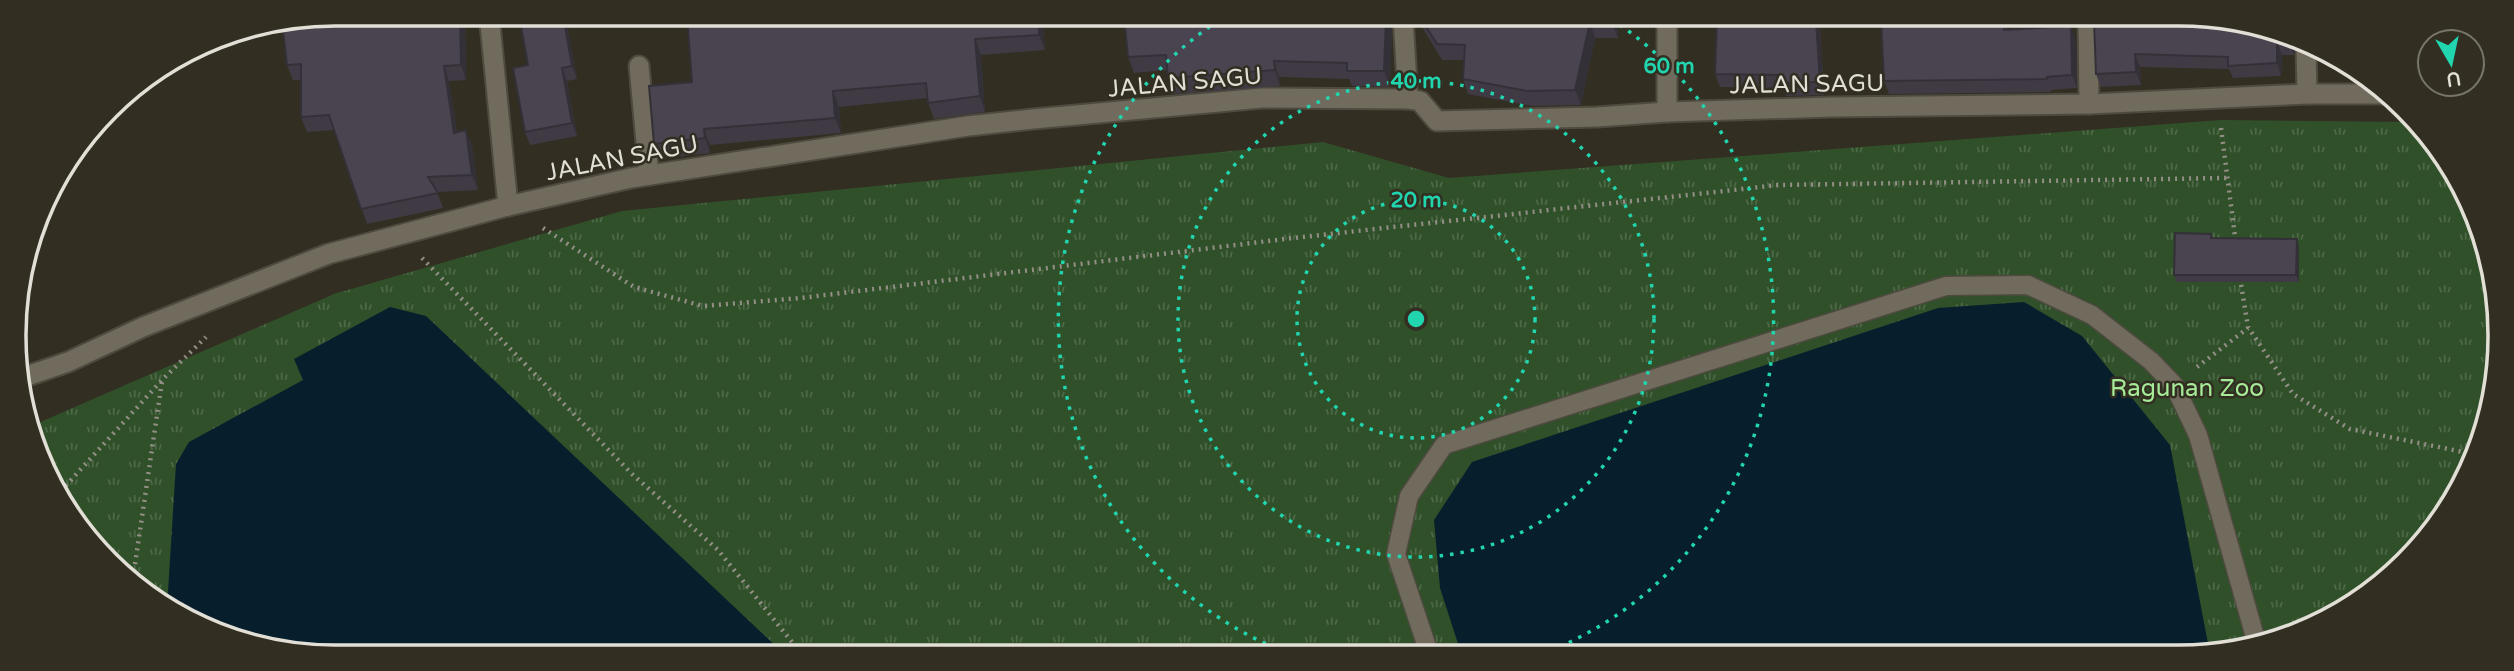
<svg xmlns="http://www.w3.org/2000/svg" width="2514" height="671" viewBox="0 0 2514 671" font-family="'Varela Round',sans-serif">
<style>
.grass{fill:url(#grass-tufts)}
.water{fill:#071f2d}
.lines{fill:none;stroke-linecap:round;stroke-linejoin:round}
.service-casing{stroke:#4e4a3f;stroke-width:21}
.minor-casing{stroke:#4e4a3f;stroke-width:23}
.tertiary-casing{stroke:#4e4a3f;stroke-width:23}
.path{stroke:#938f85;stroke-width:4.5;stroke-dasharray:2 5;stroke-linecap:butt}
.service{stroke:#706b5d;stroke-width:18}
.minor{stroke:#706b5d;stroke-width:19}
.tertiary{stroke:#706b5d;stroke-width:19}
.wall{fill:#403a45}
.shaded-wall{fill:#343038}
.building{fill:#4a4450;stroke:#343038;stroke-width:2}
.ring{fill:none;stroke:#21d5af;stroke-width:3.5;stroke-dasharray:3.5 7}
.labels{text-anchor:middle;stroke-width:5;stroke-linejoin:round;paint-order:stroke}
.street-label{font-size:24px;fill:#e2dfd7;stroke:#322e21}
.park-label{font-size:24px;fill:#a5eb98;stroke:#322e21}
.rim{fill:none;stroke:#e2dfd7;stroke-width:3.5}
.centre{fill:#21d5af;stroke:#322e21;stroke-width:3.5}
.ring-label{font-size:21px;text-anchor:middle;font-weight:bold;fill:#21d5af;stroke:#322e21;stroke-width:5;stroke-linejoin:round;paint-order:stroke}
</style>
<defs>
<pattern id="grass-tufts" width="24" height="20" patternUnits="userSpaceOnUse" patternTransform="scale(1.75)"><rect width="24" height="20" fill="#30502a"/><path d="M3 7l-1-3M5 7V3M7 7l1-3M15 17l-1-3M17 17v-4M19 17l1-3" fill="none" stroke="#4e6948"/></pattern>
</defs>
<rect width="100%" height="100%" fill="#322e21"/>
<path class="grass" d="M2221 120 2411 122 2446 157 2494 272V398L2457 496 2391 577 2302 632 2220 654 273 651 174 614 80 531 29 427 334 294 622 211 1323 142 1449 178Z"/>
<g class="water">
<path d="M2024 302 2082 336 2170 445 2210 654 1461 653 1440 588 1434 520 1472 462 1938 308Z"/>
<path d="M390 307 426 316 782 652 273 651 174 614 167 608 176 464 189 442 303 380 294 359Z"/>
</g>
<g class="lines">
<g class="service-casing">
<path id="service" d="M1429 653 1396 554 1409 496 1444 445 1946 286 2028 285 2092 315 2151 361 2174 385 2198 435 2257 644"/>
</g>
<g class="minor-casing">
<g id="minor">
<path d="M489 14 508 206"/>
<path d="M1403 17 1408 99"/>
<path d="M1667 18V112"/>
<path d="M2088 20 2089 104"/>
<path d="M639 66 649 175"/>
</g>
</g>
<g class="tertiary-casing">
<g id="tertiary">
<path d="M2306 47 2307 94"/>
<path d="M21 378 68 362 143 327 328 254 508 206 631 178 968 126 1033 119 1262 98 1408 99 1420 101 1437 121 1597 117 1667 112 1832 107 2089 104 2307 94H2382"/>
</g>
</g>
<g class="path">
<path d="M2221 128 2236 244"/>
<path d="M543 228 634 287 703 306 801 298 1293 238 1779 185 2227 178"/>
<path d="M422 258 632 474 718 550 800 652"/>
<path d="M2240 278 2248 327 2293 394 2350 429 2473 454"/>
<path d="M2197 367 2248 328"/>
<path d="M61 491 162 380 206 337"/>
<path d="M133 578 162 381"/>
</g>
<use href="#service" class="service"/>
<use href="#minor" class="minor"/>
<use href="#tertiary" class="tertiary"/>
</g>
<g class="wall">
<path d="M337 14H465L466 80 449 81 457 132 472 145 478 190 437 192 443 208 367 224 335 130 307 132 301 117V80H293L287 65 338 24Z"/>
<path d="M687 15 1042 16 1045 50 981 55 985 112 934 119 928 103V98L839 107 841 133 710 145V153L660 159 654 144 692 82Z"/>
<path d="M1392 17 1390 87 1352 86 1349 79 1279 77 1280 86 1173 94 1168 78 1167 70 1134 73 1128 57Z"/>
<path d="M1416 17 1618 18V38H1595L1581 105 1532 106 1468 94 1463 79 1464 60H1442Z"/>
<path d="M1717 18 1996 19V22L2004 21 2007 30 2076 39 2077 88 2051 90V92L1889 94 1884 81 1881 25 1820 26 1824 95 1786 96 1783 88 1720 87 1715 74Z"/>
<path d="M566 19 577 79 567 81 577 136 530 145 525 132Z"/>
<path d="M2094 20 2295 43 2294 55H2282L2281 76 2233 78 2229 69 2140 67 2141 85 2101 87 2096 74Z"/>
<path d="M2213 238 2299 247V282H2177L2174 275Z"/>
</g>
<g class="shaded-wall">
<path d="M460 14H465L466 80 461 65Z"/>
<path d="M563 15H565L566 19 577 79 572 66Z"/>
<path d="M1038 16H1042L1045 50 1039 35Z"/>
<path d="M1386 17H1392L1390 87 1384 71Z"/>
<path d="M1612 18H1618V38L1612 23Z"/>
<path d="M1816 19H1817L1820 26 1824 95 1820 82Z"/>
<path d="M1590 22 1595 38 1581 105 1575 90Z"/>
<path d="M2071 26 2076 39 2077 88 2072 75Z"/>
<path d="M975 39 981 55 985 112 980 96Z"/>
<path d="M2290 40 2295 43 2294 55 2289 42Z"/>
<path d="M2277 43 2282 55 2281 76 2277 63Z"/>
<path d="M2135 54 2140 67 2141 85 2136 72Z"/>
<path d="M1274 61 1279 77 1280 86 1275 70Z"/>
<path d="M444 66 449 81 460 148 454 133Z"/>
<path d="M562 68 567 81 577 136 572 123Z"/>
<path d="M833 91 839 107 841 133 835 118Z"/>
<path d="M704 129 710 145V153L705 138Z"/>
<path d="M466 130 472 145 478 190 472 175Z"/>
<path d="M2297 239 2299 247V282L2296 275Z"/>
</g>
<g class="building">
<path d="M337 14H460L461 65 444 66 454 133 466 130 472 175 428 177 438 193 361 209 329 115 301 117V64L287 65 283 30 338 24Z"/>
<path d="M519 15H563L572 66 562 68 572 123 525 132 513 68 528 65Z"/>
<path d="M687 15 1038 16 1039 35 975 39 980 96 928 103 926 83 833 91 835 118 704 129 705 138 654 144 649 86 692 82Z"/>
<path d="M1124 17H1386L1384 71H1347V63L1274 61 1275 70 1168 78 1166 55 1128 57Z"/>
<path d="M1420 17 1612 18V23L1590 22 1575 90 1527 91 1463 79 1465 45 1437 44Z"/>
<path d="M1717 18 1816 19 1820 82 1781 83V75L1715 74Z"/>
<path d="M1881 19H1992V22L2004 21V30L2071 26 2072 75 2047 77V79L1884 81Z"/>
<path d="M2094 20H2241L2290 40 2289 42 2277 43V63L2228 66V57L2135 54 2136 72 2096 74Z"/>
<path d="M2175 233 2211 234V238L2297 239 2296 275H2174Z"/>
</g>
<g class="ring">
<circle cx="1416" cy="319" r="119"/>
<circle cx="1416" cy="319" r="238"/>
<path d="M1285 652A358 358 0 0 1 1224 17M1611 19A358 358 0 0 1 1547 652"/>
</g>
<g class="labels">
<g class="street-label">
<text transform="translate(1185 82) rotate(-5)" y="8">JALAN SAGU</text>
<text transform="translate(1807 84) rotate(-1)" y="8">JALAN SAGU</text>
<text transform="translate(622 158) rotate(-11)" y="8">JALAN SAGU</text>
</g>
<g class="park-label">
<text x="2187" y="396">Ragunan Zoo</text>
</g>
</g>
<path d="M0 0H2514V671H0ZM335 26H2179A309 309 0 0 1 2488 335V336A309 309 0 0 1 2179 645H335A309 309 0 0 1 26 336V335A309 309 0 0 1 335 26Z" fill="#322e21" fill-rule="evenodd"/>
<path class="rim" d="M335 26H2179A309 309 0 0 1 2488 335V336A309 309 0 0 1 2179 645H335A309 309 0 0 1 26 336V335A309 309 0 0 1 335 26Z"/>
<circle cx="1416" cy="319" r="10" class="centre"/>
<g class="ring-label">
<text x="1669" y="73">60 m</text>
<text x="1416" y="88">40 m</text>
<text x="1416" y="207">20 m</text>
</g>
<g transform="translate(2451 63) rotate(171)"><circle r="33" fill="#322e21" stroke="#78756a" stroke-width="2"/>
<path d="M0-5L12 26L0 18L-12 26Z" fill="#21d5af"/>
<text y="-10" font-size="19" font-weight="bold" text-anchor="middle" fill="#e2dfd7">U</text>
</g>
</svg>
